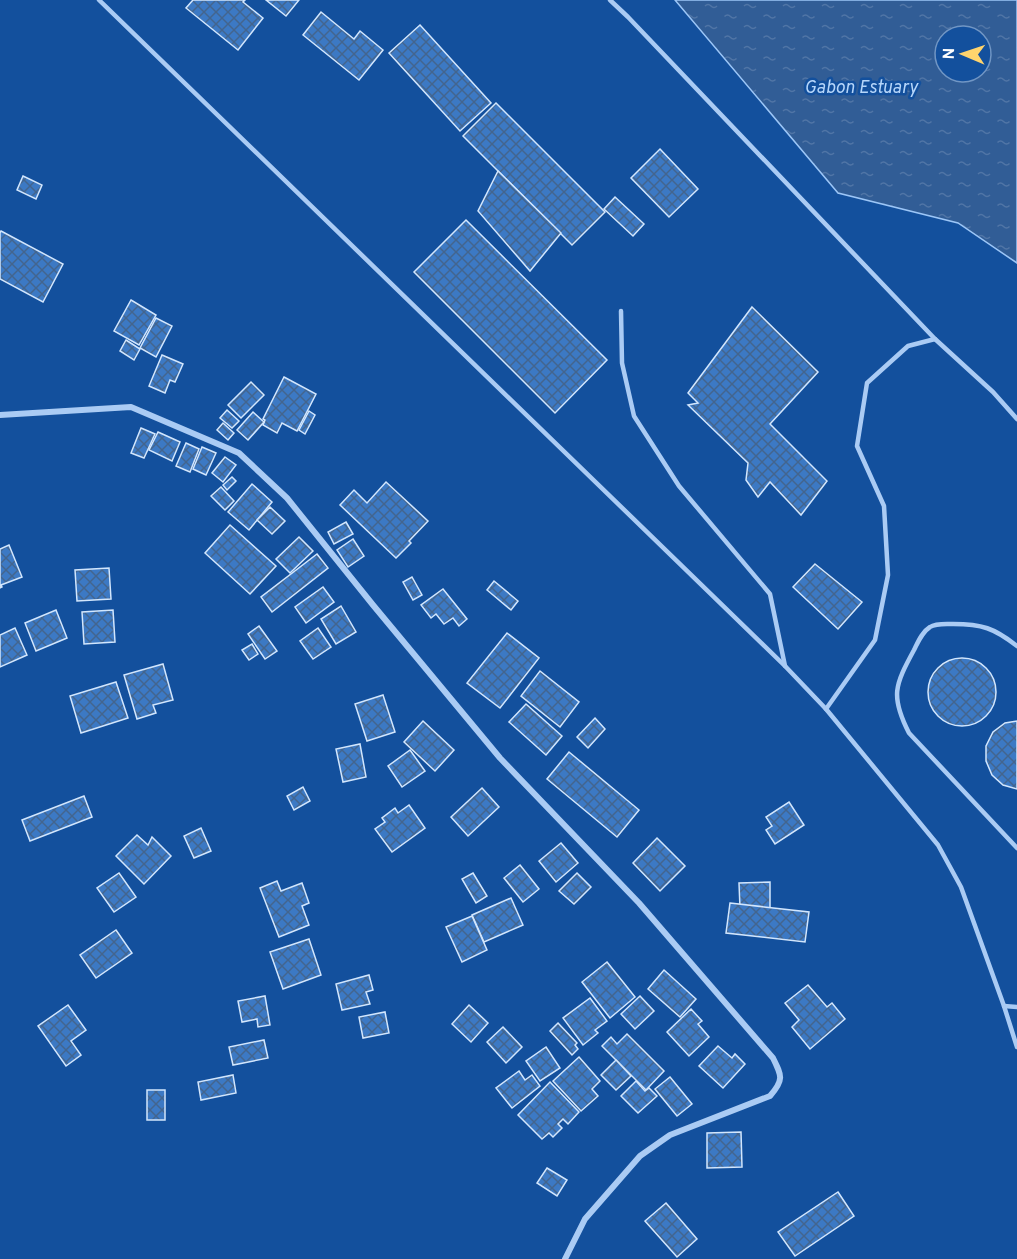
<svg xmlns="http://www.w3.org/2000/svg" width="1017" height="1259" viewBox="0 0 1017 1259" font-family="Overpass,sans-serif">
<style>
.water{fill:url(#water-ripples);stroke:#9cc6f7;stroke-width:1.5;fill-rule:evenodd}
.building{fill:url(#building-cross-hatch);stroke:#d2e6fd;stroke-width:1.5}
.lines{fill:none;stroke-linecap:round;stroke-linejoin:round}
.lane{stroke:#aacbf4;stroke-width:4.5}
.street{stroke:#aacbf4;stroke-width:6}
.labels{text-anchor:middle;stroke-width:5;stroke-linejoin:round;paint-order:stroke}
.water-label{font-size:18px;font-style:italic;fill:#b6d6fa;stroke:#13509d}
</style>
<defs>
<pattern id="water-ripples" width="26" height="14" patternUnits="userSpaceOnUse" patternTransform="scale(1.5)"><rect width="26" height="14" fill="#315d96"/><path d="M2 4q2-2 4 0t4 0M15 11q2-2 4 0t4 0" fill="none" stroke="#5075a6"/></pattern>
<pattern id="building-cross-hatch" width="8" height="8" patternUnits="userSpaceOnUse" patternTransform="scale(1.5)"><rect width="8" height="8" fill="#3c79c4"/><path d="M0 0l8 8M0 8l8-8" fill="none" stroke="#43658e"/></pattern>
</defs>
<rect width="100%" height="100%" fill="#13509d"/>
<path class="water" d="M675 0H1017V263L958 223 838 193ZM945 36H981V72H945Z"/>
<g class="building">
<path d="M193 0H245L243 2 263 18 238 50 186 8Z"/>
<path d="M266 0H299L286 16Z"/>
<path d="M321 12 354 39 360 31 383 50 359 80 303 35Z"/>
<path d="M420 25 491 103 460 131 389 53Z"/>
<path d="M496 103 605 212 572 245 463 136Z"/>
<path d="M660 149 698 189 669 217 631 178Z"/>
<path d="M498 171 561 233 530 271 478 211Z"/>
<path d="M23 176 42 185 36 199 17 190Z"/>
<path d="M615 197 644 224 633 236 604 209Z"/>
<path d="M466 220 607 360 555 413 414 272Z"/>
<path d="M1 231 63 264 43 302 0 279V233Z"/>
<path d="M131 300 156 315 139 345 114 331Z"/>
<path d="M752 307 818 372 770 424 827 481 801 515 770 482 758 497 746 480 748 463 688 405 698 403 688 393Z"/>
<path d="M156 318 172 326 156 357 140 348Z"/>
<path d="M126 340 140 349 134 360 120 351Z"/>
<path d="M162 355 183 364 175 382 170 380 165 393 149 386Z"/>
<path d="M284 377 316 394 297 431 282 423 277 433 263 425 265 420 263 419Z"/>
<path d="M251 382 264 395 241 418 228 405Z"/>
<path d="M227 410 239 421 232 428 220 418Z"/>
<path d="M309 411 315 415 305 434 299 430Z"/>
<path d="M253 412 264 422 248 440 237 430Z"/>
<path d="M223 423 234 433 228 440 217 430Z"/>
<path d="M141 428 155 434 144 458 131 453Z"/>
<path d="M158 432 180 442 172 461 149 450Z"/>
<path d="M186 443 199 449 190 472 176 466Z"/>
<path d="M202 447 216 453 206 475 193 469Z"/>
<path d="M225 457 236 465 223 482 212 473Z"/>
<path d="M232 477 236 481 227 490 223 485Z"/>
<path d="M386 482 428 521 409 541 411 543 396 558 340 505 354 490 367 503Z"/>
<path d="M252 484 272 502 249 530 228 512Z"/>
<path d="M221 487 234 501 225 510 211 496Z"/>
<path d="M270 507 285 521 272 534 257 520Z"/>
<path d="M346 522 353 534 334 544 328 532Z"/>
<path d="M230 525 276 566 250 594 205 553Z"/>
<path d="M299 537 313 551 290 573 276 559Z"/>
<path d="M353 539 364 556 348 567 337 550Z"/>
<path d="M9 545 22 577 1 585 2 587 0 588V549Z"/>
<path d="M317 554 328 568 272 612 261 597Z"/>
<path d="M815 564 862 602 838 629 793 587Z"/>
<path d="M109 568 111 599 77 601 75 570Z"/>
<path d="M412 577 422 595 413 600 403 582Z"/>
<path d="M494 581 518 601 511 610 487 590Z"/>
<path d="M323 587 334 602 306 623 295 607Z"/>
<path d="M443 589 467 619 459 626 453 618 444 624 436 614 431 618 421 605Z"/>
<path d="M341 606 356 632 336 644 321 619Z"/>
<path d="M56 610 67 638 36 651 25 623Z"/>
<path d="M113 610 115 642 84 644 82 612Z"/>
<path d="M259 626 277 651 265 659 248 634Z"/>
<path d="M15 628 27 655 0 667V635Z"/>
<path d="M318 628 331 647 313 659 300 641Z"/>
<path d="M507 633 539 658 500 708 467 683Z"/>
<path d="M252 644 258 654 249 660 242 650Z"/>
<circle cx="962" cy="692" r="34"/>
<path d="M163 664 173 700 153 705 156 713 137 719 124 675Z"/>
<path d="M540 671 579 702 560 727 521 696Z"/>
<path d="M116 682 128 718 81 733 70 696Z"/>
<path d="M383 695 395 732 367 741 355 704Z"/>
<path d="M526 704 562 736 546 755 509 722Z"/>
<path d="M595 718 605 729 588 748 577 737Z"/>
<path d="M423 721 454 750 435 771 404 742Z"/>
<path d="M1017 721V789L1003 785 992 775 986 761V746L993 732 1005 723Z"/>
<path d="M360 744 366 777 343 782 336 749Z"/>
<path d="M410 750 425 771 402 787 388 766Z"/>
<path d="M569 752 639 810 617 837 547 779Z"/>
<path d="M303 787 310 801 294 810 287 796Z"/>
<path d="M482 788 499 807 468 836 451 817Z"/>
<path d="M84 796 92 817 30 841 22 820Z"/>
<path d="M789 802 804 825 775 844 766 830 772 826 766 817Z"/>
<path d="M409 805 425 828 392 852 375 829 385 822 382 818 395 808 398 813Z"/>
<path d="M201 828 211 851 194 858 184 836Z"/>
<path d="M137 835 148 845 152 837 171 856 144 884 116 856Z"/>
<path d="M657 838 685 866 660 891 633 863Z"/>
<path d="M561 843 578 863 556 882 539 861Z"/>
<path d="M520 865 539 889 523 902 504 878Z"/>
<path d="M119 873 136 897 114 912 97 888Z"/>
<path d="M473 873 487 896 476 903 462 879Z"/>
<path d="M577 873 591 887 574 904 559 891Z"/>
<path d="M277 881 281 891 302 883 309 903 302 906 309 925 279 937 260 888Z"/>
<path d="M770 882V908H740L739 883Z"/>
<path d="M511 898 523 925 484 942 472 915Z"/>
<path d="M730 903 809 912 805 942 726 933Z"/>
<path d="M472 916 487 950 462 962 446 927Z"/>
<path d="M116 930 132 953 96 978 80 955Z"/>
<path d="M309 939 321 975 283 989 270 952Z"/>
<path d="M607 962 635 997 610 1018 582 982Z"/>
<path d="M664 970 696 999 680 1017 648 989Z"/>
<path d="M369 975 373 990 366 992 370 1004 342 1010 336 984Z"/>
<path d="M808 985 827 1007 832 1003 845 1019 810 1049 792 1027 799 1020 785 1003Z"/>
<path d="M265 996 270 1025 258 1027 257 1019 242 1022 238 1001Z"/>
<path d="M640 996 654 1011 635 1029 621 1014Z"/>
<path d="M590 998 607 1021 595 1030 598 1033 583 1045 563 1018Z"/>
<path d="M68 1005 86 1030 71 1041 81 1055 66 1066 38 1026Z"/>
<path d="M469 1005 488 1023 471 1042 452 1024Z"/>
<path d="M691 1009 702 1021 698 1024 709 1037 689 1056 667 1032Z"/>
<path d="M385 1012 389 1033 363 1038 359 1017Z"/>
<path d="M558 1023 577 1043 575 1045 578 1049 572 1055 550 1031Z"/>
<path d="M503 1027 522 1047 506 1063 487 1042Z"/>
<path d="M627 1034 664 1071 646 1090 602 1046 611 1037 617 1044Z"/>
<path d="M264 1040 268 1058 233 1065 229 1047Z"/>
<path d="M718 1046 732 1058 735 1054 745 1064 723 1088 699 1066Z"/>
<path d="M546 1047 560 1068 540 1081 526 1061Z"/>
<path d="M579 1057 600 1081 592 1089 598 1096 581 1111 553 1081Z"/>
<path d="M616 1060 631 1076 616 1090 601 1075Z"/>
<path d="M519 1071 525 1080 532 1075 540 1086 512 1108 496 1088Z"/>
<path d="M233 1075 236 1093 201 1100 198 1082Z"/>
<path d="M670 1077 692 1104 677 1116 655 1089Z"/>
<path d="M636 1081 645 1091 649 1088 657 1096 638 1113 621 1096Z"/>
<path d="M550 1082 579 1112 568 1124 563 1119 558 1124 562 1128 553 1137 549 1133 542 1139 518 1115Z"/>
<rect x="147" y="1090" width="18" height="30"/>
<path d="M741 1132 742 1167 707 1168V1133Z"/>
<path d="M547 1168 567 1180 557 1196 537 1183Z"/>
<path d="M838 1192 854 1216 795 1256 778 1232Z"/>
<path d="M666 1203 697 1239 677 1257 645 1221Z"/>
</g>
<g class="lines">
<g class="lane">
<path d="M99 0 785 666 826 709 938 845 961 887 1004 1006 1017 1047"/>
<path d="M610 0 628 17 935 339"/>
<path d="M621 311 622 363 634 416 679 486 770 594 785 666"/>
<path d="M1017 646C994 628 982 624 953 624 946 624 936 623 930 627 922 632 918 642 914 650 895 685 890 696 909 733L1017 848"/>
<path d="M826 709 875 640 888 575 884 506 857 446 867 383 908 346 935 339 993 392 1017 419"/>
<path d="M1004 1006 1017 1007"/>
</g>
<path class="street" d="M0 415 131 407 239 453 287 498 373 605 500 758 639 903 773 1058C782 1076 784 1080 770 1096L670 1135 640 1156 585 1219 565 1259"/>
</g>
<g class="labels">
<g class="water-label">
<text x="861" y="93">Gabon Estuary</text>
</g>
</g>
<g transform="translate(963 54) rotate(272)"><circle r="28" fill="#13509d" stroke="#7196c4" stroke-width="1.5"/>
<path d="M0-4.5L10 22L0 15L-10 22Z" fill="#ffd46d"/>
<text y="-9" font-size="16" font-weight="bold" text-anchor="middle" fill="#ffffff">N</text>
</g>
</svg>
